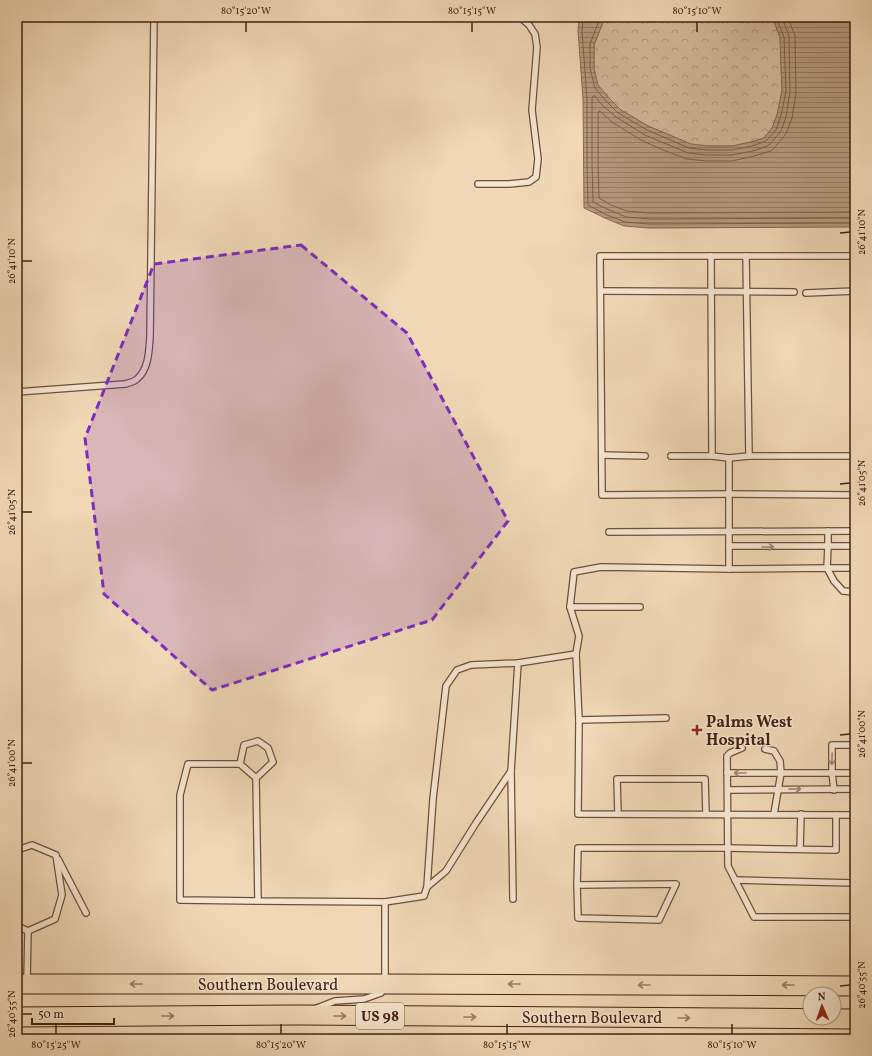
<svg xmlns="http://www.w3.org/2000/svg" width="872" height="1056" viewBox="0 0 872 1056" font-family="Vollkorn,serif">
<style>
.forest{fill:url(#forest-crowns);stroke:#8a6e56}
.water{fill:url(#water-rules);stroke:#886a53}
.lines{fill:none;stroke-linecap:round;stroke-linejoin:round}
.shore{stroke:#7c5e48;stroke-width:1}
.lane-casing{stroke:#6e4f3b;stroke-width:8}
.highway-casing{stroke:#422112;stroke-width:21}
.lane{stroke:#f6e6d0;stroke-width:5.5}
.highway{stroke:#f1d9b7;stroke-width:19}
.oneway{stroke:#9c8471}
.oneway2{stroke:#9a7d64}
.marked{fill:#7b2cbf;fill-opacity:0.2;stroke:#7b2cbf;stroke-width:3;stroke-dasharray:8 5;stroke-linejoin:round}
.ticks{fill:none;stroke:#422112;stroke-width:1.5}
.poi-dot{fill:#8f2418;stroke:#f6e6d0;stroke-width:1.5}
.labels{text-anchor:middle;stroke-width:3;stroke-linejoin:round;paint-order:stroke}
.shield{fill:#f6e6d0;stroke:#785c4b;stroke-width:1}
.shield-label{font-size:15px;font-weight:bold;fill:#422112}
.poi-label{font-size:16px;font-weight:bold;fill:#422112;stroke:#f6e6d0;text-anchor:start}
.street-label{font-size:16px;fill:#422112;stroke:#f6e6d0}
.neatline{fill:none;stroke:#422112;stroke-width:1.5}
.ticks-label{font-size:10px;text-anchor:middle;fill:#422112}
</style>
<defs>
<pattern id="forest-crowns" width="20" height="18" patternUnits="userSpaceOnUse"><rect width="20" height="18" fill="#d3ba9b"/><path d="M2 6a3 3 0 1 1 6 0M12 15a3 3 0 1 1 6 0" fill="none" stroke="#ad977d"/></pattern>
<pattern id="water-rules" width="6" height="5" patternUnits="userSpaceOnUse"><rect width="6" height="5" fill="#b69a7f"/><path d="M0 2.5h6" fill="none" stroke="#967d67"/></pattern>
</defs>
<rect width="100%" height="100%" fill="#f1d9b7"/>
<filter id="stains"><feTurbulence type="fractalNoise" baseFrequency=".005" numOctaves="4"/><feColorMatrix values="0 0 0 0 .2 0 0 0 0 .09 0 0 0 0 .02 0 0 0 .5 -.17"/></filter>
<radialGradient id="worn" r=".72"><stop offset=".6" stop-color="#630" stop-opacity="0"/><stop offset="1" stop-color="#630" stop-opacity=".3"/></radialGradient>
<path class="forest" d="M607 17H772L780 37 782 91 777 115 772 128 764 138 751 142 732 146H707L691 144 648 126 621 110 609 98 597 85 594 68V45L603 22Z"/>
<path class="water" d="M579 17H607L603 22 594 45V68L598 85 609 98 621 110 648 126 691 144 707 146H732L751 142 764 138 772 128 777 115 782 91 780 37 772 17H855V227L649 228 624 226 605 218 584 208 583 99 578 31Z"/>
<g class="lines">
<g class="shore">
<path d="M583 17 582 31 587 99V164L588 205 607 215 625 222 649 224 855 223"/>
<path d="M602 17 599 21 590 44V68L595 88 606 101 618 113 647 130 689 148 707 150H732L752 146 766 141 776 130 781 116 786 91 784 37 776 17"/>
<path d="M782 17 789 36 790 92 786 117 781 131 770 144 767 146 753 151 732 155H707L688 153 645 135 616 117 602 105 595 96H593L592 98V164L593 202 609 210 626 217 650 219 855 218"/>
<path d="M788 17 795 36 796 93 792 118 786 134 775 147 771 151 754 156 732 161H707L687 159 663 150 641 140 612 122 601 112 599 111 598 113V164L599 198 611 205 627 211 650 213 855 212"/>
</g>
<g class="lane-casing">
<g id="lane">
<path d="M478 184H509L529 182 536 177 538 159 532 110 537 47 535 34 529 25 521 18 519 17"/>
<path d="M711 256H855V264"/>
<path d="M746 256 749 456 729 458 712 456 711 256H600L602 495 729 494 855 495"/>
<path d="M601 291 794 292"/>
<path d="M806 293 855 291"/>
<path d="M17 392 125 384C129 383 134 382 137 379 149 369 149 350 150 336L154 17"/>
<path d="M602 455 645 456"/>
<path d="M671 456H712"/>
<path d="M749 456H855V417"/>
<path d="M828 531V546L827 568H855"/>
<path d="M609 532 855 531"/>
<path d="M729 546H855"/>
<path d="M729 569V458"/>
<path d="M570 607 579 636 576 654 579 720 666 718"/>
<path d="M640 607H570L574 572 601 567 729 569 827 568 834 581 843 591 855 592"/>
<path d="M579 720 578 814 855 815"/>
<path d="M742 748 730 753 727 756 728 866 754 917H855"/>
<path d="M765 749 774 751 780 761 781 773 774 814"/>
<path d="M240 764 244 745 258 741 268 748 273 762 256 778"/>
<path d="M511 771 513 899"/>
<path d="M727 773H855"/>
<path d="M728 790 855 789"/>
<path d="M834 790 832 773V745H855"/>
<path d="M618 814 617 779H705L706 814"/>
<path d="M800 849 801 814"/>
<path d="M17 850 32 845 56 855 62 895 55 919 28 931 17 926"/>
<path d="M58 859 86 913"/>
<path d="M735 880 855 883"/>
<path d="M577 885 578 918 659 920 676 884 577 885 578 848H728L836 850V815"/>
<path d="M427 887 446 871 476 823 511 771 518 663"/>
<path d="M258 901 180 900V795L188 764H240L256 778 258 901 385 902V980"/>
<path d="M385 902 424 896 427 887 433 799 446 686 457 670 471 665 518 663 576 654"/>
<path d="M27 982 28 931"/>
<path d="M317 1008 335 1001 364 999 381 993 383 988"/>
</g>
</g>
<g class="highway-casing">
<g id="highway">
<path d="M17 984H385L855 986"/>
<path d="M17 1017 300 1015 855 1019"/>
</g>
</g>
<use href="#lane" class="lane"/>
<use href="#highway" class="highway"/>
</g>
<defs><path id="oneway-shaft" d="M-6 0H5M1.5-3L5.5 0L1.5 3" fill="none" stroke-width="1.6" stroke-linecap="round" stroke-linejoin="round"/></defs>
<g class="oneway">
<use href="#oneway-shaft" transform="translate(768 547)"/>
<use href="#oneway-shaft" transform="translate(832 759) rotate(91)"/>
<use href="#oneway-shaft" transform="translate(740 773) rotate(-180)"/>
<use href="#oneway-shaft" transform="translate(795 789)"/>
</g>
<g class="oneway2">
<use href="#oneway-shaft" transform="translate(136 984) rotate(180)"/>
<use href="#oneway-shaft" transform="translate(514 984) rotate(-180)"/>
<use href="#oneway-shaft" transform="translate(644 985) rotate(-180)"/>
<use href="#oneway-shaft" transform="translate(788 985) rotate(-180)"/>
<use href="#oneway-shaft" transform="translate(168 1016)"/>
<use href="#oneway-shaft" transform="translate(340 1016)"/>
<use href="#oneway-shaft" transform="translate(470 1017)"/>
<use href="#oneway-shaft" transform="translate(684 1018)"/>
</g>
<path class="marked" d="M301 245 407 333 508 521 432 620 212 690 104 594 85 438 154 264Z"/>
<path class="ticks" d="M246 22V32M472 22V32M697 22V32M840 233 850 232M22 261H32M840 484 850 483M22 512H32M840 735 850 734M22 763H32M840 986 850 985M22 1014H32M56 1024V1034M281 1024V1034M507 1024V1034M732 1024V1034"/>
<path class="poi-dot" d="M695 724h4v4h4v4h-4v4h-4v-4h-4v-4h4z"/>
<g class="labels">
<rect class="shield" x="356" y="1003" width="48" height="26" rx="3"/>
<g class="shield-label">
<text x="380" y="1021">US 98</text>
</g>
<g class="poi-label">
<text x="706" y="727">Palms West<tspan x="706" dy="18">Hospital</tspan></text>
</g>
<g class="street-label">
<text x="268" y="990">Southern Boulevard</text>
<text x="592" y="1023">Southern Boulevard</text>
</g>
</g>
<rect width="872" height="1056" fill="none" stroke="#f1d9b7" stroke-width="44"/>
<g transform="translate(822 1006) rotate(358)"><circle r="19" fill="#f6e6d0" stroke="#ae9784"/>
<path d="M0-3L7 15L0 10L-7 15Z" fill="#8f2418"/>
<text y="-6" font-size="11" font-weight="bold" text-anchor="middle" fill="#422112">N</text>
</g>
<path d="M32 1018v6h82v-6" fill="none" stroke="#422112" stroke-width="2"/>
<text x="38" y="1018" font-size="12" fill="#422112" stroke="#f6e6d0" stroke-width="3" paint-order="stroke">50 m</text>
<rect x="22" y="22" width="828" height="1012" class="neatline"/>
<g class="ticks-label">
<text x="246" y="14">80°15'20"W</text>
<text x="472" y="14">80°15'15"W</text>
<text x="697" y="14">80°15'10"W</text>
<text transform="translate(861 232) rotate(-90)" y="4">26°41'10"N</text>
<text transform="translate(11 261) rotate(-90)" y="4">26°41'10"N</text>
<text transform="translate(861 483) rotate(-90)" y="4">26°41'05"N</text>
<text transform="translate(11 512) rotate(-90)" y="4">26°41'05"N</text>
<text transform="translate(861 734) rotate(-90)" y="4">26°41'00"N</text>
<text transform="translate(11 763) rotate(-90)" y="4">26°41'00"N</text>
<text transform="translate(861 985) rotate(-90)" y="4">26°40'55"N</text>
<text transform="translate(11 1014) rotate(-90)" y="4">26°40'55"N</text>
<text x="56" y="1048">80°15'25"W</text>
<text x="281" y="1048">80°15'20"W</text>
<text x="507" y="1048">80°15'15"W</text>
<text x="732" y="1048">80°15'10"W</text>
</g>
<rect width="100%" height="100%" filter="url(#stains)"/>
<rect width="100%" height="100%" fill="url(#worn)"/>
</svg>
